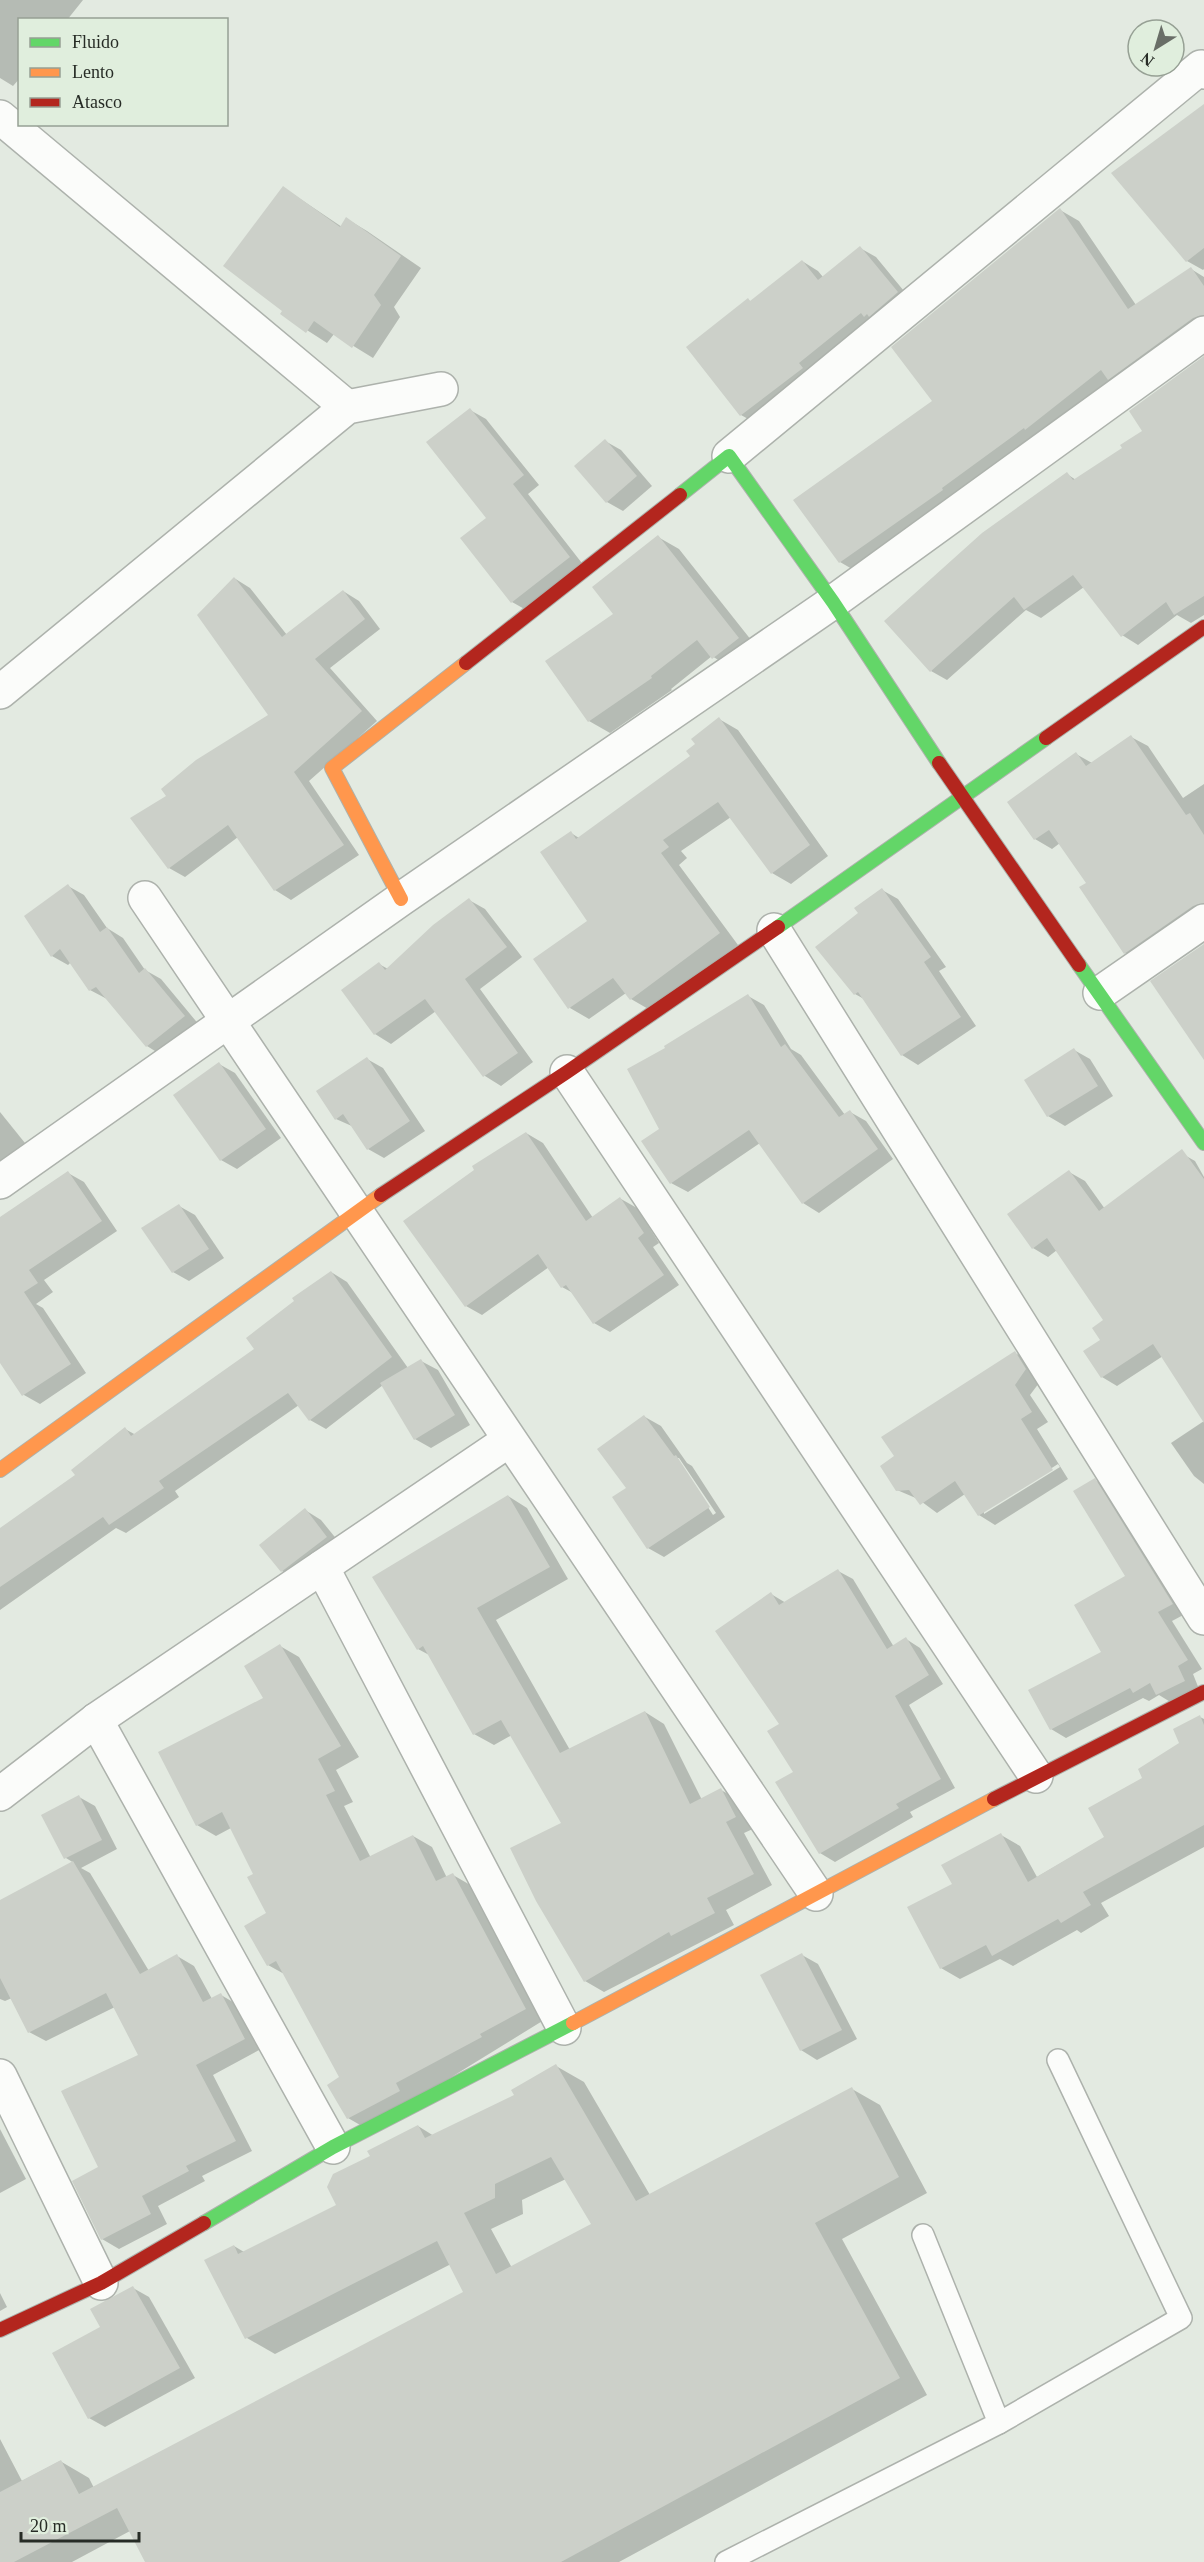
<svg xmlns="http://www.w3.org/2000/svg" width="1204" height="2562" viewBox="0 0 1204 2562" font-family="'Times New Roman',serif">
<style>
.shadow{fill:#0003;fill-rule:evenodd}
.building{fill:#ccd0c9;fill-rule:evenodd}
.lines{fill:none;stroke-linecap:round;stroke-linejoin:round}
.lane-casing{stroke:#adb2ac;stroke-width:24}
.street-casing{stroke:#adb2ac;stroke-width:36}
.fast-casing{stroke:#adb2ac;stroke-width:16}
.slow-casing{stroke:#adb2ac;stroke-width:16}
.jam-casing{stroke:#adb2ac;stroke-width:16}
.lane{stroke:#fbfcfa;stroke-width:21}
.street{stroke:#fbfcfa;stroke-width:33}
.fast{stroke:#63d668;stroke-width:14}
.slow{stroke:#ff974d;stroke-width:14}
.jam{stroke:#b3261e;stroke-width:14}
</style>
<rect width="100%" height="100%" fill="#e3eae1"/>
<g class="shadow">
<path d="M0 0H83L67 20H20V78L13 86 0 78Z"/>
<path d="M1204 113V269L1203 270 1187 261Z"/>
<path d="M284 188 342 227 347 219 367 231 421 268 394 307 400 317 373 358 334 334 327 343 282 314 284 311Z"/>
<path d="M1060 210 1079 221 1136 305 1191 269 1204 277V334L859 573 840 562 934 401Z"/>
<path d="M860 248 876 257 913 302 757 424 741 415 688 347 748 300 752 302 802 261 818 271 823 277Z"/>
<path d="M470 410 486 419 539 485 528 494 585 567 528 611 512 602 463 538 489 518Z"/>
<path d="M605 441 621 450 652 486 623 511 607 502Z"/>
<path d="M1204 460V615L1191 623 1177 615 1138 645 1122 635 1084 587 1041 618 1026 610 947 680 931 671 1067 474 1076 480Z"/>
<path d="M658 537 679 549 759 650 734 670 712 656 671 689 672 690 610 733 589 721 615 614Z"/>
<path d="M234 578 250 588 287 635 343 591 359 601 380 629 330 668 377 721 309 781 359 855 291 900 275 890 238 837 185 877 169 868 168 797 271 715Z"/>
<path d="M719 719 738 730 828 856 791 884 772 873 731 817 681 851 687 858 679 865 738 945 650 1010 631 999 626 993 589 1019 570 1008 589 922 571 833 579 838 692 757 697 744Z"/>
<path d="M1131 737 1148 746 1183 798 1204 784V918L1141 962 1125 953 1088 884 1060 843 1052 849 1035 839 1009 803 1076 754 1092 763Z"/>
<path d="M68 886 84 895 107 928 123 938 145 970 161 979 200 1026 163 1056 147 1046 107 999 90 990 71 962 68 965 52 956Z"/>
<path d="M882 890 898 899 946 967 939 971 976 1026 918 1065 902 1055 864 999 855 994 860 913Z"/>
<path d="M469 900 485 909 522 957 480 989 533 1062 501 1086 485 1076 436 1011 391 1044 375 1034 343 990 379 964 388 969Z"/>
<path d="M748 996 764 1005 791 1049 801 1055 845 1115 850 1112 866 1121 893 1159 819 1213 803 1203 760 1143 688 1192 671 1183 661 1130 668 1049Z"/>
<path d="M1074 1050 1090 1059 1113 1096 1065 1126 1048 1116 1026 1080Z"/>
<path d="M367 1059 383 1068 425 1131 384 1158 368 1149 354 1127 336 1119Z"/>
<path d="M219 1064 235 1073 281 1138 237 1169 221 1160Z"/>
<path d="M0 1112 29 1148 0 1170Z"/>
<path d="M526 1133 543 1143 593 1218 621 1199 637 1208 659 1243 653 1247 679 1285 610 1332 594 1323 573 1293 562 1287 549 1267 482 1315 466 1306Z"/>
<path d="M1179 1152 1195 1161 1204 1177V1420L1163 1356 1117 1386 1102 1377V1340L1105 1321 1057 1250 1048 1257 1033 1248 1069 1172 1085 1181 1105 1209Z"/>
<path d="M68 1173 84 1182 117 1231 44 1280 53 1292 36 1304 43 1308 86 1373 40 1404 24 1395 0 1360V1218Z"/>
<path d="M179 1206 195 1215 224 1258 189 1281 173 1272Z"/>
<path d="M331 1272 347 1282 408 1368 421 1361 438 1370 470 1425 431 1448 415 1439 383 1385 326 1429 310 1420 299 1405 175 1491 179 1497 126 1533 116 1528 0 1610V1530L77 1476 125 1429 136 1435 256 1349Z"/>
<path d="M1015 1353 1031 1362 1042 1379 1030 1395 1048 1422 1037 1429 1068 1479 995 1525 979 1515 965 1494 937 1513 918 1499 897 1490 896 1457ZM1058 1464 1060 1467 984 1514V1511Z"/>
<path d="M645 1417 661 1426 687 1463 692 1466 725 1517 664 1557 648 1548 628 1488ZM676 1458H679L716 1513 713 1515Z"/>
<path d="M1204 1421V1484L1194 1476 1171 1443Z"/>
<path d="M1095 1480 1110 1489 1187 1613 1172 1621 1202 1669 1193 1674 1199 1689 1172 1703 1159 1695 1149 1701 1143 1698 1066 1738 1051 1729 1103 1653 1127 1577Z"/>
<path d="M508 1496 527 1508 568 1579 496 1620 570 1750 645 1712 664 1724 702 1800 721 1790 741 1801 755 1828 744 1833 772 1885 726 1910 734 1925 604 1992 585 1981 563 1824 512 1735 494 1745 474 1734 431 1656 418 1649Z"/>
<path d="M305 1510 321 1520 343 1547 298 1580 282 1571Z"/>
<path d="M838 1571 853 1579 894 1647 906 1639 920 1648 943 1684 909 1705 955 1788 910 1812 913 1817 835 1862 820 1853 777 1783 795 1772 781 1724 771 1594 786 1603Z"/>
<path d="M280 1646 299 1657 359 1757 336 1770 353 1802 344 1806 371 1858 413 1836 432 1847 447 1878 453 1875 472 1886 544 2020 367 2129 348 2118 341 2077 286 1975 268 1965V1914L255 1874 231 1828 216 1836 197 1825 265 1698Z"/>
<path d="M1200 1717 1204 1719V1847L1101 1903 1109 1916 1081 1933 1077 1930 1013 1966 1000 1959 960 1979 941 1968 954 1885 1001 1835 1020 1846 1037 1877 1106 1837 1144 1779 1181 1743Z"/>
<path d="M79 1797 95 1806 117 1849 81 1868 90 1873 149 1971 177 1956 194 1966 212 1999 221 1995 238 2005 261 2049 213 2075 252 2151 202 2176 205 2181 158 2206 167 2224 119 2249 102 2239 100 2168 141 2056 115 2007 46 2041 29 2032 12 1998 5 2001 0 1999V1901L74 1863 66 1858Z"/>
<path d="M802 1955 818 1964 857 2039 817 2060 801 2050Z"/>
<path d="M556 2066 584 2082 650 2195 852 2089 880 2105 927 2193 842 2239 927 2395 619 2562H146L130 2531 72 2562H0V2439L22 2481 60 2461 89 2478 94 2488 465 2292 451 2264 275 2354 247 2338 234 2246 244 2252 338 2206 372 2157 418 2126 434 2136 516 2096ZM566 2179 593 2225 512 2268 491 2229 523 2214 522 2200Z"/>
<path d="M0 2129 26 2179 0 2193Z"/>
<path d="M133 2288 149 2297 195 2378 105 2427 89 2418 102 2328Z"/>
<path d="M0 2293 7 2307 0 2311Z"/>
</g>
<g class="building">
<path d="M1204 104V248L1186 262 1111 173Z"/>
<path d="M283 186 340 227 346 217 401 256 374 295 381 305 352 348 314 321 306 333 280 314 282 311 223 266Z"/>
<path d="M1060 208 1128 309 1191 267 1204 286V315L1193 318 1108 380 1101 370 1025 430 1024 428 942 488 943 490 839 563 793 500 932 401 891 347Z"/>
<path d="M860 246 898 292 869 317 867 314 864 317 861 313 799 363 803 368 740 416 686 347 748 298 750 301 802 260 818 280Z"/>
<path d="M1204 356V596L1174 615 1166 602 1121 637 1073 575 1024 610 1014 597 930 672 884 621 982 533 1067 472 1073 480 1122 448 1120 445 1142 431 1129 411Z"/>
<path d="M470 408 524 475 513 484 570 557 511 603 460 538 486 518 426 442Z"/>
<path d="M605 439 637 476 606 503 574 466Z"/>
<path d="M658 535 739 638 712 659 697 640 651 676 652 678 588 722 545 661 613 614 592 587Z"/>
<path d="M234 577 282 637 343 590 365 619 315 659 362 711 294 772 344 845 274 891 228 825 168 869 130 818 166 796 161 789 196 760 268 715 197 615Z"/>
<path d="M719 717 810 845 771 874 718 802 663 840 669 847 661 853 720 933 630 1000 613 978 568 1009 533 959 587 921 540 852 571 831 576 839 690 756 686 751 695 744 691 739Z"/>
<path d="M1131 735 1186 815 1190 813 1204 835V903L1193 906 1124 954 1079 887 1086 883 1049 830 1034 840 1007 802 1076 752 1086 766Z"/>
<path d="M68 884 100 932 107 927 139 973 145 968 185 1016 146 1047 96 987 89 991 60 949 51 957 24 916Z"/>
<path d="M882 888 931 957 924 962 961 1017 901 1056 858 992 854 995 815 947 858 913 854 908Z"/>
<path d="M469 898 507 947 465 979 518 1053 483 1077 425 999 374 1035 341 990 379 962 385 970 433 925Z"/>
<path d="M1204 944V1060L1150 981Z"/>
<path d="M748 994 781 1047 785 1044 839 1117 850 1110 878 1149 802 1204 749 1130 670 1184 641 1141 659 1129 627 1069 665 1048 664 1046Z"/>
<path d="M1074 1048 1098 1086 1047 1117 1024 1080Z"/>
<path d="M367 1057 410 1121 367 1150 343 1114 335 1120 316 1091Z"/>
<path d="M219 1062 266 1129 220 1161 173 1095Z"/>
<path d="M526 1132 586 1221 620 1197 644 1233 638 1238 664 1275 593 1324 566 1285 561 1288 538 1254 465 1307 403 1221 474 1170 472 1166Z"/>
<path d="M1182 1149 1204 1179V1423L1153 1344 1101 1378 1083 1351 1100 1340 1092 1328 1103 1320 1047 1238 1032 1249 1007 1214 1069 1170 1099 1211Z"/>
<path d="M68 1171 102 1221 29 1270 38 1283 24 1292 71 1364 22 1396 0 1363V1217Z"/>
<path d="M179 1204 209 1249 172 1273 141 1228Z"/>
<path d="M331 1271 392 1357 309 1421 288 1393 159 1481 164 1488 109 1525 103 1517 0 1587V1528L75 1475 71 1470 125 1427 131 1436 254 1349 246 1338 294 1301 292 1298Z"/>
<path d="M1015 1351 1026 1369 1015 1385 1032 1412 1021 1419 1053 1470 978 1516 955 1481 920 1505 909 1490 896 1491 880 1466 894 1456 881 1437Z"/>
<path d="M421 1359 455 1415 414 1440 380 1383Z"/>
<path d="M644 1415 674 1456 676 1455 710 1507 647 1549 612 1497 626 1488 597 1449Z"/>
<path d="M1095 1478 1173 1604 1158 1612 1188 1660 1178 1666 1185 1681 1156 1695 1150 1683 1133 1693 1130 1688 1050 1730 1028 1690 1101 1652 1074 1605 1125 1576 1073 1491Z"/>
<path d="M508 1495 550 1567 477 1608 560 1753 645 1711 690 1804 721 1788 736 1817 726 1822 754 1874 707 1898 715 1913 671 1936 669 1932 584 1982 536 1901 510 1848 561 1823 501 1720 473 1735 423 1646 417 1650 372 1577Z"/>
<path d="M305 1508 327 1537 281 1572 259 1545Z"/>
<path d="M838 1569 887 1649 906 1637 929 1675 895 1696 941 1779 896 1804 899 1808 819 1854 775 1782 793 1772 767 1731 779 1724 715 1631 771 1592 779 1605Z"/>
<path d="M280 1644 341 1746 318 1759 335 1791 326 1795 360 1861 413 1835 436 1881 453 1873 526 2009 480 2034 482 2037 396 2083 400 2091 347 2119 327 2085 339 2077 276 1961 267 1966 244 1926 266 1913 247 1877 253 1874 222 1812 196 1826 158 1752 263 1698 244 1666Z"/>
<path d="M1200 1715 1204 1725V1825L1083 1892 1091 1905 1061 1923 1058 1919 992 1956 986 1945 940 1969 907 1907 952 1884 941 1865 1001 1833 1028 1882 1104 1837 1088 1808 1142 1778 1138 1769 1179 1743 1173 1729Z"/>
<path d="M79 1795 102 1840 64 1859 41 1815Z"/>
<path d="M73 1861 140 1974 177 1954 203 2002 221 1993 245 2039 196 2065 236 2141 186 2166 189 2171 142 2196 151 2214 101 2240 72 2181 98 2167 61 2091 138 2055 106 1993 28 2033 0 1978V1900Z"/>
<path d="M802 1953 842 2030 800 2051 760 1975Z"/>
<path d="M556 2064 636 2201 852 2087 899 2177 815 2223 900 2378 561 2562H145L117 2508 14 2562H0V2492L61 2460 79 2494 463 2292 437 2241 245 2339 204 2260 234 2245 238 2254 336 2205 327 2187 333 2174 370 2156 367 2151 418 2125 425 2138 514 2095 511 2090ZM551 2157 591 2224 496 2274 464 2213 495 2198V2184Z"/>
<path d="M133 2286 180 2368 88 2419 52 2353 100 2327 90 2309Z"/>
</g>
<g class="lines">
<g class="lane-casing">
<g id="lane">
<path d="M999 2423 1181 2318 1058 2060"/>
<path d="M726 2562 999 2423 923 2235"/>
</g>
</g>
<g class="street-casing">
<g id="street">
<path d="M0 117 347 407"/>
<path d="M729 456 1201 67 1204 72"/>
<path d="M0 692 347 407 441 389"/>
<path d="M145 898 816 1894"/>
<path d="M774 930 1204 1618"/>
<path d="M1100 993 1204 921"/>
<path d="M567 1072 1036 1776"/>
<path d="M0 1182 401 899 833 602 1204 333"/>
<path d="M322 1567 564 2028"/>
<path d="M96 1720 333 2147"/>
<path d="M0 1794 96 1720 508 1441"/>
<path d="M0 2076 101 2283"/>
</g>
</g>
<g class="fast-casing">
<g id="fast">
<path d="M680 495 729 456 833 602 939 763"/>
<path d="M778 927 1046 738"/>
<path d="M1079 965 1204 1143"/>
<path d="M204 2223 333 2147 573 2023"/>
</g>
</g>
<g class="slow-casing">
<g id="slow">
<path d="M401 899 332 768 466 663"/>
<path d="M0 1470 381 1195"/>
<path d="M573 2023 994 1799"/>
</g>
</g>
<g class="jam-casing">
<g id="jam">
<path d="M466 663 680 495"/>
<path d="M1046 738 1204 627"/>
<path d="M939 763 1079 965"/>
<path d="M381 1195 567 1072 778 927"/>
<path d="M994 1799 1204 1692"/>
<path d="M0 2330 101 2283 204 2223"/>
</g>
</g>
<use href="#lane" class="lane"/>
<use href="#street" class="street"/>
<use href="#fast" class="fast"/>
<use href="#slow" class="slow"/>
<use href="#jam" class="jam"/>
</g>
<rect x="18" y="18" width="210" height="108" fill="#e0eedd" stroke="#96a094" stroke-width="1.5"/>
<rect x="30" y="38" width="30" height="9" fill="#63d668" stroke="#96a094" stroke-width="1.5"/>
<text x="72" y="48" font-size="18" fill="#272c26">Fluido</text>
<rect x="30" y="68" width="30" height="9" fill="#ff974d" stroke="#96a094" stroke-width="1.5"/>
<text x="72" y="78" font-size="18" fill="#272c26">Lento</text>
<rect x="30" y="98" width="30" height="9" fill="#b3261e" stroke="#96a094" stroke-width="1.5"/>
<text x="72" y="108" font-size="18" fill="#272c26">Atasco</text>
<g transform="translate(1156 48) rotate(217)"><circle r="28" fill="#e0eedd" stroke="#96a094" stroke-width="1.5"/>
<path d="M0-4.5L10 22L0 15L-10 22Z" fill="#696e67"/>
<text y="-9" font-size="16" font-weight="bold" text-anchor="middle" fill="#272c26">N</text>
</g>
<path d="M21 2532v9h118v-9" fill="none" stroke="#272c26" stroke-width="3"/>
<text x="30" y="2532" font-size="18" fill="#272c26" stroke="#e0eedd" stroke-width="4.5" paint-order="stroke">20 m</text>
</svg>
